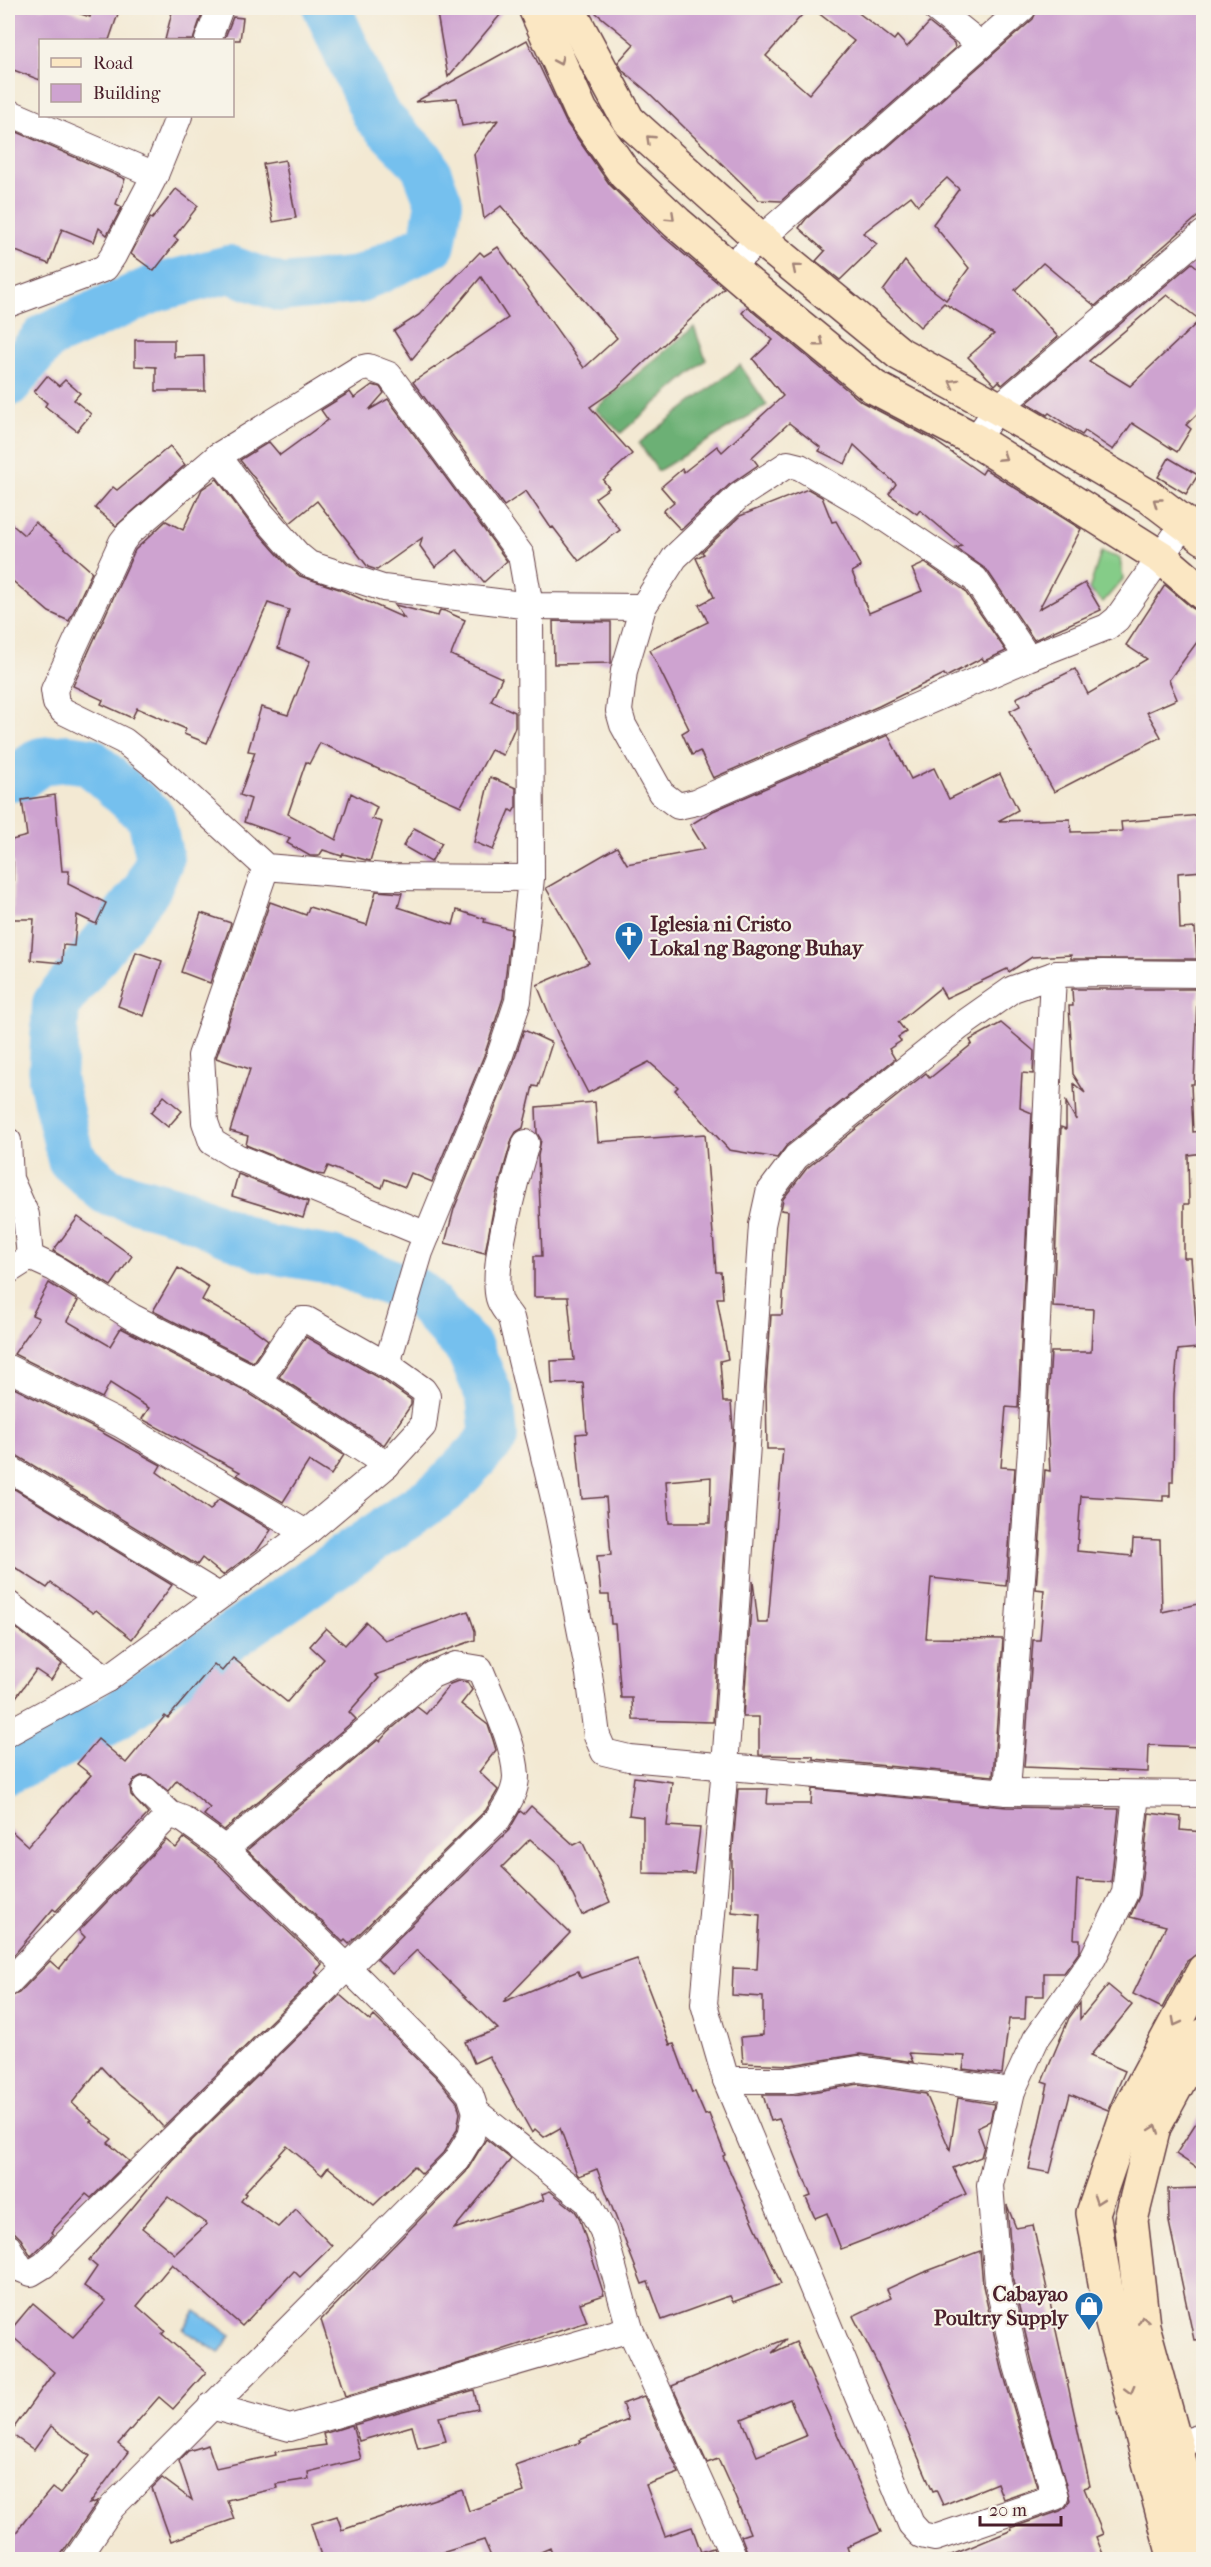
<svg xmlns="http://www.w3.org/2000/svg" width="1211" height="2567" viewBox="0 0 1211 2567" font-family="'IM FELL French Canon',serif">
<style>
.green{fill:#85cc88;stroke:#68765a;stroke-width:1.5}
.forest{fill:#6cb074;stroke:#5b6850;stroke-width:1.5}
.water{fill:#74c0ee;stroke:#5f708c;stroke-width:1.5}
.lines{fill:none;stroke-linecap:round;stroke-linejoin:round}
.river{stroke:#74c0ee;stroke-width:48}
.building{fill:#cea3d0;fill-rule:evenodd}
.street-casing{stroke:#633d44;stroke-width:28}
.secondary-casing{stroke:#633d44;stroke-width:36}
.street{stroke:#fff;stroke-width:26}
.secondary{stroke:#fbe7c3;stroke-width:33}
.oneway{stroke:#a28377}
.labels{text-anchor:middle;stroke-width:4.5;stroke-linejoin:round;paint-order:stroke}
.poi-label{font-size:21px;font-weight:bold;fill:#4a1f2b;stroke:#f7f3e8;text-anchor:start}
</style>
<rect width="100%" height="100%" fill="#f7f3e8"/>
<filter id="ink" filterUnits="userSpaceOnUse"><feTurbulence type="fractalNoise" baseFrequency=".0167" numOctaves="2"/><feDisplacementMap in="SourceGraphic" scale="12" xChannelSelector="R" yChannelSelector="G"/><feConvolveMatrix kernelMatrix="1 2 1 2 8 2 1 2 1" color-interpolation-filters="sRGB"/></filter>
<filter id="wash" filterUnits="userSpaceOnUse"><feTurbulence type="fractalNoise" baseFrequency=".008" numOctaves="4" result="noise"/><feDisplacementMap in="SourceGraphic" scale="24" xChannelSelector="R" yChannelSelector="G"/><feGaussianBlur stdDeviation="1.35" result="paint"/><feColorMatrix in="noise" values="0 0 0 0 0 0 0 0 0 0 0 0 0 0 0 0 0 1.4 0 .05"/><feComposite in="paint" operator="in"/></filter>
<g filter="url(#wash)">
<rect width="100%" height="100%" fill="#f3e9d3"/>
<path class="green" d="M1101 552 1120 558 1123 579 1103 602 1089 590Z"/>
<g class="forest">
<path d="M694 327 706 360 621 433 595 409Z"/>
<path d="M740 365 767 405 658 471 639 443Z"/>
</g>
<path class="water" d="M195 2311 231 2335 219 2353 183 2329Z"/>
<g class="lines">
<g class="river">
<path d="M8 383 47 336 156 288 229 269 281 288 358 280 432 244 439 203 424 164 376 115 327 8"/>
<path d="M8 776 19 777 41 761 67 758 89 761 151 817 160 859 147 889 56 1004 52 1079 71 1159 107 1191 182 1212 266 1249 331 1260 418 1293 469 1348 490 1397 494 1437 443 1491 105 1723 8 1770"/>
</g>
</g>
<g id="blocks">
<g class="building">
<path d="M8 8H63L90 17 93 8H120L109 40H40V80L8 68Z"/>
<path d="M173 8H200L198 14H202L193 40H165Z"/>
<path d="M436 8H506L448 77Z"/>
<path d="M590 8H808L766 56 809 94 854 41 812 8H852L894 40 897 36 907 47 929 23 954 43 955 48 781 201 759 200 649 93 623 71 618 62 634 44Z"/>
<path d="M982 8H1001L992 15Z"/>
<path d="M1038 8H1203V212L1095 306 1043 263 1015 290 1058 337 1002 385 999 381 995 385 968 357 994 334 944 303 920 327 883 291 905 261 920 280 946 300 969 268 933 224 959 189 947 178 918 205 911 196 863 233 877 244 840 280 816 261 825 251 799 228 806 219 1033 19Z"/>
<path d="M233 17 243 18 240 40H224Z"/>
<path d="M527 40 566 122 610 185 660 234 724 288 616 389 590 407 632 454 603 480 609 488 595 498 620 530 579 561 553 527 551 528 526 491 504 506 413 382 508 318 481 277 412 359 394 331 419 315 480 252 484 256 498 247 584 368 617 338 501 206 484 219 474 154 498 120 462 126 457 98 415 102Z"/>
<path d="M8 128 125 179 116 204 122 207 107 235 99 228 94 242 62 229 49 264 8 248Z"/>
<path d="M285 160 296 218 273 222 263 164Z"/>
<path d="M176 189 198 206 174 237 178 240 154 271 131 254 150 218 152 219Z"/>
<path d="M1192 263 1203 272V408L1186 425 1191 429 1177 452 1132 423 1113 450 1085 431 1082 435 1049 413 1047 415 1027 403ZM1167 295 1200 320 1130 386 1089 361Z"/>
<path d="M747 307 862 402 932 439 982 474 985 469 1081 529 1039 609 1085 583 1101 610 1034 640 987 570 956 548 962 546 920 510 917 514 889 494 896 484 854 445 845 464 819 451 821 448 789 423 752 457 758 465 729 485 681 530 663 511 674 502 661 487 682 469 684 472 717 446 722 452 783 396 753 359 773 340 742 313Z"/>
<path d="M135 340H174V357L204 356 205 391H156V367L135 366Z"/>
<path d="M47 376 59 386 65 380 80 393 74 400 91 414 77 431 45 406 47 403 34 392Z"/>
<path d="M372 385 380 387 384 393 369 410 388 399 507 561 484 582 457 550 435 567 420 546 422 538 377 570 368 567 317 501 290 523 240 460 269 442 280 455 328 420 321 410 350 392 354 398Z"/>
<path d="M170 446 185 465 116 526 95 508 113 487 117 490Z"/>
<path d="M1169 458 1198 475 1186 494 1158 477Z"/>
<path d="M217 479 249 522 287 565 300 576 339 589 404 618 395 605 438 616 440 610 445 611 465 620 451 655 502 678 491 701 515 712V727L503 755 491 750 461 806 320 743 309 764 306 762 288 814 336 840 351 793 377 807 372 819 382 822 370 861 343 854 342 856 323 850 319 856H310L287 843 290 838 244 822 251 799 240 795 255 752 248 751 261 707 288 715 310 661 278 648 289 610 268 603 207 743 184 734 186 729 137 708 132 718 101 704 103 700 73 686 135 550 166 521 183 530 202 489Z"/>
<path d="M808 489 822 497 832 522 836 521 861 567 852 572 869 613 922 591 912 569 925 563 964 590 1006 651 984 661 982 658 946 677 944 674 879 706 713 778 700 751 692 755 682 733 689 729 650 650 708 622 699 605 714 597 696 558 704 554 702 552 740 516Z"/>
<path d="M8 521 24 535 35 522 92 572 69 621 49 612 8 577Z"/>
<path d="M1165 585 1192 608 1203 614V634L1169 680 1177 699 1147 712 1161 737 1054 792 1010 711 1020 706 1016 698 1075 669 1088 694 1147 659 1126 645Z"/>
<path d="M553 621 611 622V663L554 664Z"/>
<path d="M888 735 911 779 934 768 949 799 1000 774 1018 810 998 821 1070 819 1071 832 1122 831 1121 822 1201 815 1203 871 1178 873 1180 929 1195 928 1197 959H1071V955L1032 957 1009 972 1007 969 946 998 940 988 898 1022 906 1032 898 1037 901 1041 889 1049 895 1059 787 1145 777 1158 729 1150 675 1090 678 1087 649 1062 588 1093 558 1035 537 985 589 963 546 888 617 847 627 864 705 849 690 825 713 811Z"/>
<path d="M490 777 516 788V807L513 812 510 810 493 850 474 842Z"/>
<path d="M55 795 62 871H69L68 884 106 903 96 924 77 915 74 946 63 945 62 963 31 960 34 919H13V862L8 863V841L27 836 22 800Z"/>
<path d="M414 828 442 843 431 862 403 846Z"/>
<path d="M376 891 402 893 398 907 453 925 457 910 485 919 484 922 511 929 503 998 485 1053 432 1182 411 1173 405 1187 385 1179 382 1188 328 1166 324 1175 317 1174 246 1145 248 1136 230 1131 250 1069 216 1058 270 902 306 915 309 907 367 925Z"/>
<path d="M201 913 231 923 210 983 181 972Z"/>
<path d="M136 952 162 961 144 1016 118 1006Z"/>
<path d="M1072 989H1199V998H1197L1194 1084H1191L1193 1132 1203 1131V1153L1188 1155 1189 1204H1184V1258H1191L1198 1348 1178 1350 1174 1394 1173 1482H1170V1496H1163V1501L1081 1496 1080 1508 1077 1551 1132 1556 1133 1539 1160 1540 1162 1612 1203 1603V1747L1149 1745 1148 1772 1024 1767 1033 1640H1040L1044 1590 1036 1589 1045 1470 1050 1471 1047 1421 1051 1352H1091L1093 1309 1053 1307 1061 1127 1066 1129V1102L1076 1120 1074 1084 1085 1093 1073 1074 1069 1006H1073Z"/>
<path d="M1001 1023 1034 1051 1033 1074 1022 1073 1020 1108 1032 1113 1018 1408 1006 1407 1001 1467 1015 1468 1006 1586 931 1578 926 1638 1003 1639 993 1776 813 1759V1756L759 1755V1717H743L753 1581 758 1623H768L783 1449H767L766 1387 771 1315H782L788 1211 781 1210 783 1199 807 1168 926 1073 930 1078 972 1044 970 1040Z"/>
<path d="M524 1030 552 1043 538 1087 533 1086 523 1128 516 1132 512 1139 496 1195 485 1253 445 1243 454 1209 513 1064Z"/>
<path d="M164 1096 182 1111 168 1127 151 1113Z"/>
<path d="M595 1102 598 1142 705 1134 716 1272H721L723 1298H717L728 1359 720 1361 723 1402H731L733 1430 713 1722 633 1720 632 1698H621L615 1624H611L609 1595H601L597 1556 611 1555 606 1497 582 1499 576 1434 587 1433 583 1383 552 1384 551 1361 574 1360 568 1297H534V1256H542L538 1156 541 1140 537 1133 536 1107ZM711 1477 710 1523H669L666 1481Z"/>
<path d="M238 1174 308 1202 303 1218 232 1196Z"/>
<path d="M78 1217 132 1256 111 1286 53 1251Z"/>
<path d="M178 1268 209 1287 202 1300 252 1328 268 1340 253 1362 153 1311Z"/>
<path d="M49 1283 78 1301 67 1321 110 1346 121 1328 250 1394 344 1455 331 1475 309 1461 283 1502 237 1475 240 1472 142 1419 149 1408 110 1383 102 1398 14 1354 39 1318 32 1315Z"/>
<path d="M306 1337 384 1381 411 1400V1405L384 1445 279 1377Z"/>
<path d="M8 1385 92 1427 161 1465 157 1472 210 1510 219 1499 271 1530 258 1549 223 1575 202 1558 197 1565 16 1455 8 1453Z"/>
<path d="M8 1485 172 1585 132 1639 96 1610 93 1613 51 1583 47 1588 8 1563Z"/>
<path d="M468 1611 475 1631V1640L375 1675 379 1678 349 1712 356 1719 224 1830 204 1815 210 1808 177 1780 168 1791 149 1776H141L135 1779 130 1787 131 1795 148 1814 56 1911 53 1909 8 1962V1828L28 1846 91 1775 77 1764 98 1739 126 1763 165 1716 168 1718 214 1664 222 1671 233 1658 287 1702 324 1659 310 1646 326 1628 345 1645 366 1622 385 1640Z"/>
<path d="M8 1622 62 1664 51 1680 36 1670 8 1708Z"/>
<path d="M458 1681 467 1682 472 1690 461 1704 488 1725 493 1740 496 1750 479 1772 498 1790 486 1810 349 1944 345 1940 343 1942 247 1850 378 1740 380 1741 388 1732 417 1707 426 1714 450 1684Z"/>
<path d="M634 1777 672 1782 667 1826 700 1828 694 1874 643 1873V1817L629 1815Z"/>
<path d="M738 1789H768L767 1804H811L812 1789 1006 1807 1119 1809 1111 1882 1077 1880 1074 1939H1080V1951L1064 1973H1044V1996H1026L1025 2019H1009L1002 2074 963 2069 965 2056 909 2053 913 2062 861 2054 791 2065 743 2063 741 2037 763 2035V1997L732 1995 733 1968 757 1969 760 1915 732 1912V1857Z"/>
<path d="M531 1806 574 1845 582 1841 610 1902 582 1915 559 1865 530 1839 502 1867 570 1933 503 2002 578 1971 581 1978 637 1959 670 2045 674 2044 692 2093 695 2092 705 2115 709 2114 725 2155 723 2156 781 2284 733 2302 730 2296 723 2298 662 2320 648 2282 642 2284 597 2169 579 2176 577 2174 560 2128 544 2137 535 2129 532 2133 489 2056 474 2063 465 2042 498 2029 417 1950 392 1974 377 1959 509 1830 520 1811 524 1814Z"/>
<path d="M1149 1813 1181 1817 1180 1830 1203 1832V1942L1199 1953 1187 1961 1162 2008 1133 1994 1166 1926 1130 1917 1140 1895Z"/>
<path d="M184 1838 215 1861 322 1964 315 1972 318 1975 163 2127 142 2104 118 2085 101 2067 72 2103 92 2121 90 2122 112 2139 108 2143 129 2161 91 2198 86 2194 51 2232 53 2235 31 2256 21 2239 8 2226V1998L19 1993 50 1961 59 1969 85 1937 79 1931 166 1840 176 1848Z"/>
<path d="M1108 1985 1132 2005 1090 2056 1125 2071 1108 2110 1070 2094 1050 2173 1029 2169 1048 2084 1042 2082 1069 2018 1080 2003V2019Z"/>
<path d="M340 1995 370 2021 374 2016 436 2077 457 2102 460 2113 457 2130 443 2153 422 2174 414 2166 374 2205 328 2167 322 2175 287 2146 244 2193 246 2194 241 2201 278 2227 296 2209 332 2246 300 2277 294 2271 242 2326 172 2264 137 2306 165 2331 162 2334 206 2372 173 2409 159 2397 118 2444 128 2452 89 2504 98 2501 58 2559H8V2543L27 2518 52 2488 60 2494 90 2456 51 2426 34 2450 10 2433 54 2372 8 2333 33 2303 73 2337 106 2301 84 2286 97 2267 89 2260 172 2160ZM168 2197 207 2224 175 2254 142 2228Z"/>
<path d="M859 2084 926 2094 950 2150 958 2098 994 2104 990 2121 977 2127 984 2146 981 2157 953 2168 966 2194 885 2232 841 2249 827 2213 815 2218 806 2198 811 2196 791 2145 779 2119 771 2121 763 2095H794Z"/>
<path d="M1203 2112V2172L1176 2154Z"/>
<path d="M486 2139 511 2159 454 2229 544 2200 542 2194 550 2191 575 2211 579 2217 604 2295 580 2303 587 2322 468 2361 345 2396 321 2320 466 2172Z"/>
<path d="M1203 2188V2339L1194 2340 1169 2222 1168 2189Z"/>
<path d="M1007 2205 1016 2228 1033 2225 1090 2486 1084 2488 1103 2534 1096 2537 1105 2559H942L1012 2530 1011 2528 1060 2511 1066 2507 1070 2500 1032 2362 1013 2281Z"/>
<path d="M980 2251 983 2286 1002 2369 1037 2487 1003 2499 997 2483 943 2505 936 2490 933 2491 879 2367 853 2316 891 2298 887 2289 922 2273Z"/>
<path d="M786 2339 772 2353 796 2342 881 2532 847 2547 851 2559H750L741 2536 750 2533 733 2492 718 2459 707 2463 672 2386ZM790 2399 806 2436 757 2456 742 2419Z"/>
<path d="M474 2390 478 2409 439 2417 446 2441 418 2448 412 2426 359 2441 354 2425Z"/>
<path d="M644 2396 679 2473 646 2485 665 2536 692 2527 701 2552 713 2548 718 2559H554L550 2548 525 2559H492L484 2540 422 2559H322L311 2524 337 2516 342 2530 462 2490 469 2511 524 2492 515 2465 581 2442 580 2440 628 2420 622 2404Z"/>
<path d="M352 2425 361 2459 308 2472 309 2479 276 2484 277 2488 227 2500 234 2519 171 2541 152 2488 162 2478 192 2500 179 2461 188 2451 208 2445 216 2468 276 2455 275 2452 326 2445 323 2434Z"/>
</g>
</g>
</g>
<g filter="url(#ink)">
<use href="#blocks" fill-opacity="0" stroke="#633d44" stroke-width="1.5"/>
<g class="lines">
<g class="street-casing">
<g id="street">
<path d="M935 8 981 45"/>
<path d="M208 40 220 8"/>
<path d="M8 112 155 175"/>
<path d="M729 267 1023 8"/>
<path d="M8 304 105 268 113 256 155 175 179 116"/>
<path d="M975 440 998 408 1204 233"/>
<path d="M218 456 260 512 298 555 309 564 383 588 530 606 643 607"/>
<path d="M1028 658 975 579 865 505 800 467 788 464 739 496 675 557 643 607 624 671 619 711 623 725 661 793 678 806 696 802 1028 658 1107 627 1117 619 1185 522"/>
<path d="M266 867 201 1056 205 1122 212 1142 237 1157 427 1235"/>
<path d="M8 1141 10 1179 26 1215 30 1257"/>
<path d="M526 1143C516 1177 491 1267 499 1298 501 1306 507 1312 511 1318L558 1515 589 1674 597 1736 604 1752 629 1758 1007 1792 1204 1794"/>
<path d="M8 1271 30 1257 54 1268 132 1317 258 1381 387 1465"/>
<path d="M8 1368 120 1424 306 1533"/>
<path d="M258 1381 296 1325 302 1320H307L392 1368"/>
<path d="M8 1468 219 1596"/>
<path d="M8 1604 107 1679"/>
<path d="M8 1733 107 1679 306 1533 387 1465 423 1426 427 1396 423 1390 392 1368 389 1357 420 1252 499 1058 518 1001 531 878 530 606 521 555 389 375 368 367 359 369 218 456 129 533 122 542 54 690 56 703 63 711 124 741 159 769 266 867 385 877 531 878"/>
<path d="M145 1790 170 1814 183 1819 225 1849 347 1967 447 2067 470 2094 476 2112 587 2201 603 2231 630 2329 735 2560"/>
<path d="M1007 1792 1031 1449 1053 975"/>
<path d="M1136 1795 1125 1893 1093 1958 1036 2039 1012 2091 990 2185 998 2283 1017 2366 1055 2497 935 2538 921 2535 911 2524 726 2080 704 2004 725 1767 762 1225 769 1193 796 1157 959 1027 1013 989 1056 974 1103 973 1204 974"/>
<path d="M8 1983 170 1814"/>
<path d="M726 2080H792L859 2069 1012 2091"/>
<path d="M8 2247 21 2269 31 2273 44 2265 498 1819C506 1806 516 1793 516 1776 514 1740 493 1702 480 1669L456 1665 432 1675 225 1849"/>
<path d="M211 2406 290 2428 630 2329"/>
<path d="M1158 2451 1204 2436"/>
<path d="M76 2560 112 2507 455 2162 471 2136 476 2112"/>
</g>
</g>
<g class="secondary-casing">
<g id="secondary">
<path d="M535 8 581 111 625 174 677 223 752 287 874 387 975 440 1162 558 1204 594"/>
<path d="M568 8 628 120 759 238 900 354 998 408 1150 497 1204 538"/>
<path d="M1175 2560 1111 2319 1093 2213 1127 2114 1204 1970"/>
<path d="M1203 2560 1176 2446 1143 2326 1131 2220 1154 2127 1204 2035"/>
</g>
</g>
<use href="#street" class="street"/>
<use href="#secondary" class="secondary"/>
</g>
<defs><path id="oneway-chevron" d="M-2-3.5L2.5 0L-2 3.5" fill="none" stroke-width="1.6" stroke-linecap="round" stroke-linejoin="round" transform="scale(1.5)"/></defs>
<g class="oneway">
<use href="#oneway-chevron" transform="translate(559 61) rotate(66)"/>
<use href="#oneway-chevron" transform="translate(650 139) rotate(-137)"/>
<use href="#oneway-chevron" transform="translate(671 217) rotate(43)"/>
<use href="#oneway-chevron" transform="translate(796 268) rotate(-140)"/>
<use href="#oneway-chevron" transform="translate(820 343) rotate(39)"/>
<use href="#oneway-chevron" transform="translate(953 383) rotate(-151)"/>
<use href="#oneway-chevron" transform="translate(1003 457) rotate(33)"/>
<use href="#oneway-chevron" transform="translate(1157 502) rotate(-144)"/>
<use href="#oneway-chevron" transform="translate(1176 2022) rotate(118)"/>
<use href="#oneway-chevron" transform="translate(1155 2129) rotate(-70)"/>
<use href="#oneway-chevron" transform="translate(1098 2200) rotate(109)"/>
<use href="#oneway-chevron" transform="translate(1143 2320) rotate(-98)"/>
<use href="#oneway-chevron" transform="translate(1130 2390) rotate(75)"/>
</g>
</g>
<defs>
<g id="church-pin" transform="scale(1.5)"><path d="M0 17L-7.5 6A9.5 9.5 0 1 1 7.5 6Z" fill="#1f6fb2" stroke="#f7f3e8"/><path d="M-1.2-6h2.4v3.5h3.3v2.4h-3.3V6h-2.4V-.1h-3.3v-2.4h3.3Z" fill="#fff"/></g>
<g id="shop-pin" transform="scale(1.5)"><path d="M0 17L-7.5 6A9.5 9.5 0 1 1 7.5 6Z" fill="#1f6fb2" stroke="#f7f3e8"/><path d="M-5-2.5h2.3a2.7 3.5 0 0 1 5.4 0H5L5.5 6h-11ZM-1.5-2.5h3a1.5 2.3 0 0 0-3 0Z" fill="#fff"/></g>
</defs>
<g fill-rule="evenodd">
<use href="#church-pin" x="629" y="936"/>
<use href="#shop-pin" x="1089" y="2306"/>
</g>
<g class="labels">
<g class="poi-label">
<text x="650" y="931">Iglesia ni Cristo<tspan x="650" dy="24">Lokal ng Bagong Buhay</tspan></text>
<text x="1068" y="2301" text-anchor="end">Cabayao<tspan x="1068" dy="24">Poultry Supply</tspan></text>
</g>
</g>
<rect width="1211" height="2567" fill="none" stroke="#f7f3e8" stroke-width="30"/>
<rect x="39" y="39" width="195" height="78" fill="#f7f3e8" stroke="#b29e9c" stroke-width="1.5"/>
<rect x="51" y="58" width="30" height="9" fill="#fbe7c3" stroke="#b29e9c" stroke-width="1.5"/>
<text x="93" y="69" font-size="18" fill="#4a1f2b">Road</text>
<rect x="51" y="84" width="30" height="18" fill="#cea3d0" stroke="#b29e9c" stroke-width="1.5"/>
<text x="93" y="99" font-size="18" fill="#4a1f2b">Building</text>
<path d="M980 2516v9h81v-9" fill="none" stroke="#4a1f2b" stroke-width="3"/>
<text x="989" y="2516" font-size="18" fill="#4a1f2b" stroke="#f7f3e8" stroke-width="4.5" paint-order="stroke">20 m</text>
</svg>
